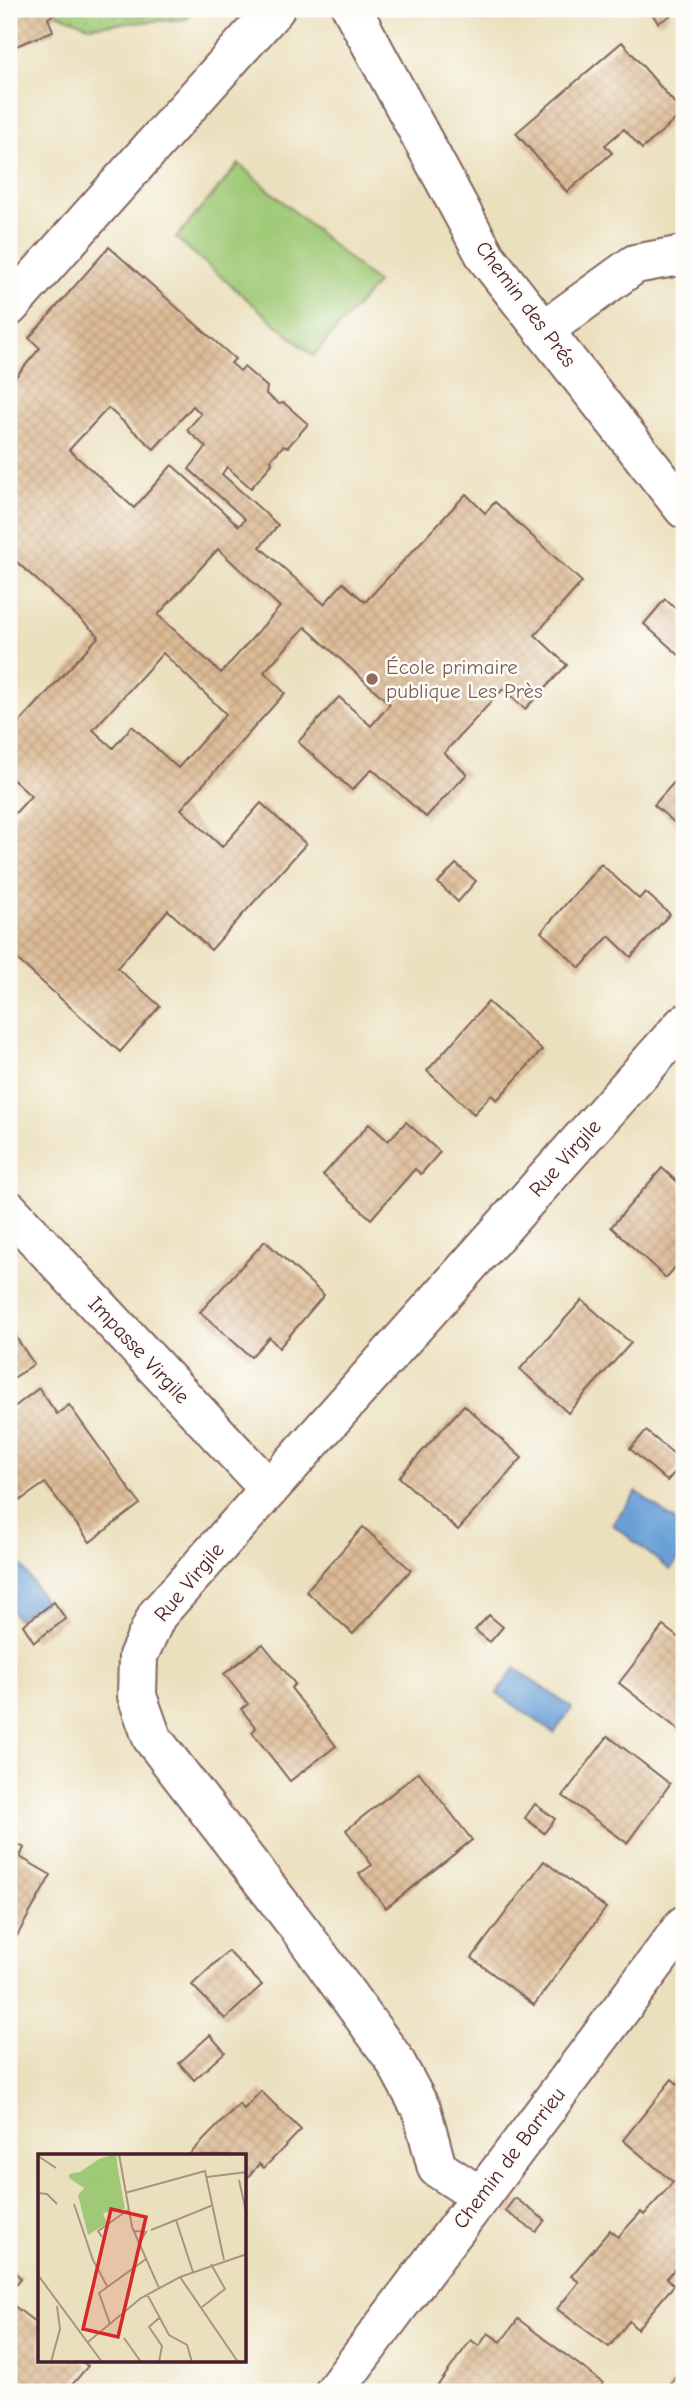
<svg xmlns="http://www.w3.org/2000/svg" width="693" height="2401" viewBox="0 0 693 2401" font-family="'Comic Neue',sans-serif">
<style>
.park{fill:url(#park-dots);stroke:#747450;stroke-width:2}
.garden{fill:#9fc976;stroke:#747450;stroke-width:2}
.water{fill:#69a0d7;stroke:#5a6081;stroke-width:2}
.building{fill:url(#building-cross-hatch);fill-rule:evenodd}
.lines{fill:none;stroke-linecap:round;stroke-linejoin:round}
.minor-casing{stroke:#82635e;stroke-width:42}
.minor{stroke:#fff;stroke-width:38}
.education-dot{fill:#8d6e63;stroke:#fdfcf7;stroke-width:2.5}
.labels{text-anchor:middle;stroke-width:5;stroke-linejoin:round;paint-order:stroke}
.street-label{font-size:21px;fill:#4a1f2b;stroke:#fdfcf7}
.education-label{font-size:21px;fill:#785e54;stroke:#fdfcf7;text-anchor:start}
.inset-road{fill:none;stroke:#ab9383;stroke-width:2}
.view{fill:#d62828;fill-opacity:0.15;stroke:#d62828;stroke-width:3.5}
.inset-edge{fill:none;stroke:#4a1f2b;stroke-width:3.5}
</style>
<defs>
<pattern id="park-dots" width="8" height="8" patternUnits="userSpaceOnUse" patternTransform="scale(1.75)"><rect width="8" height="8" fill="#9fc976"/><path d="M2 2h.1M6 6h.1" fill="none" stroke="#8aac66" stroke-width="1.8" stroke-linecap="round"/></pattern>
<pattern id="building-cross-hatch" width="8" height="8" patternUnits="userSpaceOnUse" patternTransform="scale(1.75)"><rect width="8" height="8" fill="#dcbb95"/><path d="M0 0l8 8M0 8l8-8" fill="none" stroke="#bea081"/></pattern>
</defs>
<rect width="100%" height="100%" fill="#fdfcf7"/>
<filter id="ink" filterUnits="userSpaceOnUse"><feTurbulence type="fractalNoise" baseFrequency=".0143" numOctaves="2"/><feDisplacementMap in="SourceGraphic" scale="14" xChannelSelector="R" yChannelSelector="G"/><feConvolveMatrix kernelMatrix="1 2 1 2 8 2 1 2 1" color-interpolation-filters="sRGB"/></filter>
<filter id="wash" filterUnits="userSpaceOnUse"><feTurbulence type="fractalNoise" baseFrequency=".00686" numOctaves="4" result="noise"/><feDisplacementMap in="SourceGraphic" scale="28" xChannelSelector="R" yChannelSelector="G"/><feGaussianBlur stdDeviation="1.57" result="paint"/><feColorMatrix in="noise" values="0 0 0 0 0 0 0 0 0 0 0 0 0 0 0 0 0 1.4 0 .05"/><feComposite in="paint" operator="in"/></filter>
<g filter="url(#wash)">
<rect width="100%" height="100%" fill="#ebe0be"/>
<path class="park" d="M9 9H196L186 19 89 26 56 13 48 18 53 31 9 49Z"/>
<path class="garden" d="M239 164 377 283 313 356 176 238Z"/>
<g class="water">
<path d="M637 1492 684 1528V1552L670 1570 612 1524Z"/>
<path d="M9 1546 45 1602 17 1619 9 1606Z"/>
<path d="M515 1668 572 1708 554 1733 497 1693Z"/>
</g>
<g id="blocks">
<g class="building">
<path d="M9 9H54L56 13 48 18 53 31 9 49Z"/>
<path d="M649 9H666L670 16 658 23Z"/>
<path d="M622 42 683 113 642 149 624 129 605 145 612 153 567 192 516 133Z"/>
<path d="M109 247 235 359 231 363 240 371 244 367 267 387 266 394 279 404 284 403 308 424 288 447 283 446 271 459 272 464 251 488 227 467 222 474 278 525 260 547 324 604 343 583 365 602 466 494 485 513 495 502 582 582 535 635 567 665 525 709 503 689 444 753 467 774 426 817 372 769 352 790 298 742 339 697 371 726 390 704 305 627 264 672 285 693 181 809 222 847 261 803 306 844 211 950 168 910 117 968 160 1006 120 1052 9 952V820L31 796 9 776V734L99 636 9 555V376L13 380 40 348 29 338ZM193 406 201 414 187 430 206 447 189 469 245 519 239 526 172 465 134 508 69 450 108 408 154 449ZM218 549 280 607 221 673 158 615ZM163 653 226 714 178 768 132 726 113 748 93 730Z"/>
<path d="M665 599 684 616V653L681 657 644 624Z"/>
<path d="M684 771V831L654 805Z"/>
<path d="M456 864 476 881 458 902 438 883Z"/>
<path d="M601 864 639 899 645 892 670 914 631 957 609 936 580 968 541 932Z"/>
<path d="M488 1002 542 1050 497 1100 491 1095 474 1114 427 1071Z"/>
<path d="M406 1122 440 1152 421 1174 415 1169 371 1219 323 1175 369 1124 388 1141Z"/>
<path d="M662 1168 684 1188V1257L666 1278 611 1227Z"/>
<path d="M265 1241 324 1295 279 1348 269 1337 251 1357 200 1312Z"/>
<path d="M582 1300 631 1343 568 1413 520 1369Z"/>
<path d="M9 1327 34 1364 9 1381Z"/>
<path d="M39 1388 57 1414 69 1405 140 1504 90 1542 45 1483 15 1504 9 1494V1449L14 1445 9 1438V1411Z"/>
<path d="M464 1405 522 1458 458 1530 399 1477Z"/>
<path d="M646 1431 684 1462 667 1481 630 1449Z"/>
<path d="M363 1527 411 1570 353 1634 306 1591Z"/>
<path d="M54 1602 66 1619 34 1642 23 1625Z"/>
<path d="M489 1615 503 1627 490 1642 475 1630Z"/>
<path d="M663 1626 684 1642V1734L619 1683Z"/>
<path d="M263 1644 295 1684 291 1688 336 1746 290 1781 252 1732 256 1728 241 1709 248 1704 224 1674Z"/>
<path d="M608 1736 670 1784 627 1843 563 1796Z"/>
<path d="M419 1772 472 1840 386 1908 359 1874 372 1865 346 1830Z"/>
<path d="M535 1804 555 1819 544 1833 525 1818Z"/>
<path d="M9 1839 24 1848 20 1857 51 1875 9 1950Z"/>
<path d="M544 1861 606 1908 534 2005 472 1958Z"/>
<path d="M228 1951 262 1985 225 2019 192 1985Z"/>
<path d="M210 2035 225 2052 194 2080 179 2063Z"/>
<path d="M672 2079 684 2090V2258L667 2278 674 2285 637 2329 629 2321 609 2347 557 2309 579 2282 571 2276 610 2230 618 2237 641 2212 644 2215 673 2182 623 2140Z"/>
<path d="M261 2091 301 2130 264 2168 259 2164 245 2180V2156H188L239 2104 244 2109Z"/>
<path d="M515 2198 545 2220 536 2232 505 2211Z"/>
<path d="M9 2267 21 2278 9 2294Z"/>
<path d="M9 2302 40 2326V2361H81L88 2366 66 2392H9Z"/>
<path d="M518 2319 603 2383 596 2392H433L471 2340 479 2346 488 2333 501 2342Z"/>
<path d="M679 2373 684 2377V2392H672L667 2389Z"/>
</g>
</g>
</g>
<g filter="url(#ink)">
<use href="#blocks" fill-opacity="0" stroke="#82635e" stroke-width="2"/>
<g class="lines">
<g class="minor-casing">
<g id="minor">
<path d="M352 9 486 257 684 509"/>
<path d="M9 307 275 9"/>
<path d="M544 330 635 264 684 255"/>
<path d="M9 1210 269 1489"/>
<path d="M480 2196 437 2168 422 2111 394 2059 301 1931 152 1738 137 1696 138 1656 157 1615 684 1024"/>
<path d="M334 2392 684 1925"/>
</g>
</g>
<use href="#minor" class="minor"/>
</g>
</g>
<circle class="education-dot" cx="372" cy="679" r="7"/>
<g class="labels">
<g class="street-label">
<text transform="translate(526 304) rotate(53)" y="7">Chemin des Prés</text>
<text transform="translate(565 1158) rotate(-48)" y="7">Rue Virgile</text>
<text transform="translate(139 1350) rotate(47)" y="7">Impasse Virgile</text>
<text transform="translate(189 1582) rotate(-50)" y="7">Rue Virgile</text>
<text transform="translate(509 2158) rotate(-53)" y="7">Chemin de Barrieu</text>
</g>
<g class="education-label">
<text x="386" y="674">École primaire<tspan x="386" dy="24">publique Les Près</tspan></text>
</g>
</g>
<g transform="translate(38 2154)">
<rect width="208" height="208" fill="#ebe0be"/>
<path d="M78 0 80 16 46 34 31 24V20L42 18 61 5Z" fill="#9fc976"/>
<path d="M80 16 87 55 65 59 69 69 50 81 40 41 50 30Z" fill="#9fc976"/>
<path class="inset-road" d="M81 0 94 73 121 134M0 2 18 14M169 23 209 18M201 26 209 62M0 39 9 40 19 50M87 39 167 17 186 106M36 50 55 106 69 132M113 76 138 66M97 77 108 78 102 88M64 83 60 77 90 56M155 118 138 66 175 51M0 121 64 208M142 123 209 100M109 140 131 181 149 191 154 208M164 153 187 135 173 110M121 164 111 173 124 192 121 208M72 170 61 139 108 105M86 184 103 208M50 188 103 144 142 123 200 208M13 208 22 175 19 152"/>
<path class="view" d="M73 55 108 63 80 183 45 175Z"/>
<rect width="208" height="208" class="inset-edge"/>
</g>
<rect width="693" height="2401" fill="none" stroke="#fdfcf7" stroke-width="35"/>
</svg>
